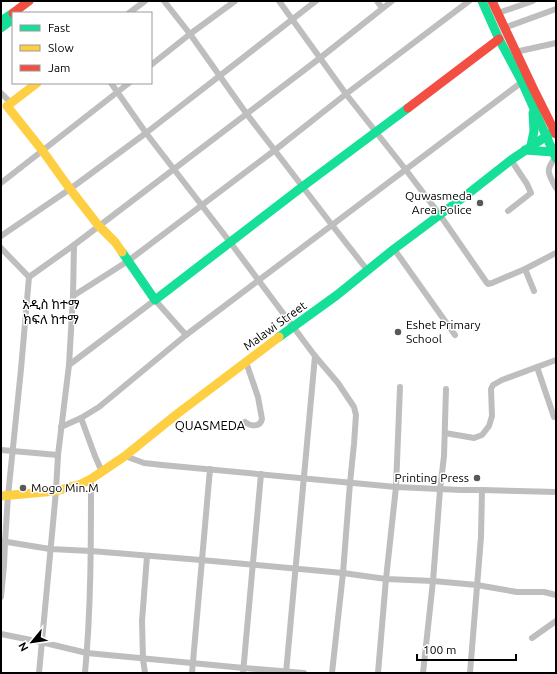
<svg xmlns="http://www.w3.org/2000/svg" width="557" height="674" viewBox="0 0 557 674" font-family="Ubuntu,'Noto Sans Ethiopic',sans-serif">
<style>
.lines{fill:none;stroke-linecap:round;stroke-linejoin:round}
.street{stroke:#bebebe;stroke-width:6}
.fast{stroke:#16e098;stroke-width:9}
.slow{stroke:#ffcf43;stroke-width:9}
.jam{stroke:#f24e42;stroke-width:9}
.poi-dot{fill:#595959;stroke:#fff;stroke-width:1.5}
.labels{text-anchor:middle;stroke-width:3;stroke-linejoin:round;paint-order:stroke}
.poi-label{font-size:12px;fill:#000;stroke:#fff;text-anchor:end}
.street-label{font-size:12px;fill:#000;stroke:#fff}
.neighbourhood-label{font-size:13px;fill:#000;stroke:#fff}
</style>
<rect width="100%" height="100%" fill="#fff"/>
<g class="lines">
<g class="street">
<path d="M164 1 190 34 246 113 332 225 368 271"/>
<path d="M279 1 346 94 406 170 440 215 487 283 488 284 492 283 525 269 556 253"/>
<path d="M377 1 382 8"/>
<path d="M129 13 145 1"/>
<path d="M498 13 533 1"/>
<path d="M504 28 556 9"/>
<path d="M515 52 556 43"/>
<path d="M151 65 190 34 235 1"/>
<path d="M111 83 146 133 230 242 315 356 338 383 354 407 356 415 354 444 350 483 343 573 332 673"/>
<path d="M1 93 11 103"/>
<path d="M556 157C544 171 549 174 556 188"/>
<path d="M1 183 129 83"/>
<path d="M508 211 531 193 527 184 511 160"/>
<path d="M1 236 70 189 146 133 316 1"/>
<path d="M1 248 29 277 21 369 8 496 5 542 4 565 1 597"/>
<path d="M394 249 455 335"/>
<path d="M525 269 534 291"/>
<path d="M29 277 74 245 320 58 392 1"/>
<path d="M73 296 128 261 275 150 346 94 469 1"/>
<path d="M69 365 155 300 186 335"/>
<path d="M537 367 554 417"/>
<path d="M81 418 95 456 102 472"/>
<path d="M245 422C250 426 260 428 262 419L258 397 246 362"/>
<path d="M61 427 81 418 99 407 186 335 522 82"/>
<path d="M445 433 474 438 482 435 489 426 492 416 491 389 493 385 502 380 556 360"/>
<path d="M1 450 58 455"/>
<path d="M125 456 144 463 162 465 396 487 461 490H482L556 492"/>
<path d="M1 541 50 549 91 551 201 560 343 573 386 579 433 581 477 585 517 592H544L556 595"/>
<path d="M1 634 41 642 87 653 244 668 304 673"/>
<path d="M532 638 556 621"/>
<path d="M39 673 56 491 58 455 69 365 73 296 74 245"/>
<path d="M85 673C91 609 91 544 91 479"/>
<path d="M145 673 143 659 142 621 147 556"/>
<path d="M192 673 210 469"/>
<path d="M243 673 261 474"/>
<path d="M286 673 315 356"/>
<path d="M378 673 386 579 396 487 400 387"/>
<path d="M423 673 433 581 440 490 444 456 446 389"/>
<path d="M470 673 481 537 482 490"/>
</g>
<g class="fast">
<path d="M482 1 499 39 522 82 556 158"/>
<path d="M1 21 13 13"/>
<path d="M1 28 13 19"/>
<path d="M531 146 534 131 533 113"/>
<path d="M525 150 553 152"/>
<path d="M122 252 155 300 302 187 408 108"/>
<path d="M279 337 337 295 394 249 469 193 511 160 551 133"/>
</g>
<g class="slow">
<path d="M37 83 7 106 42 150 70 189 98 225 115 242 122 252"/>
<path d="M1 496 56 491 81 484 91 479 125 456 177 414 279 337"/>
</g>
<g class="jam">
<path d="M492 1 533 88 556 134"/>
<path d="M13 13 29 1"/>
<path d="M408 108 499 39"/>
</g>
</g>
<g class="poi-dot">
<circle cx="480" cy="203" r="4"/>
<circle cx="398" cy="332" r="4"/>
<circle cx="477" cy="478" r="4"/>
<circle cx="23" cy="488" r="4"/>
</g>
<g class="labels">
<g class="poi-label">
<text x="472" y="200">Quwasmeda<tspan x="472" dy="14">Area Police</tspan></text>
<text x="406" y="329" text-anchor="start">Eshet Primary<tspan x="406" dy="14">School</tspan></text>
<text x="469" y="482">Printing Press</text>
<text x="31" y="492" text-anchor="start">Mogo Min.M</text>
</g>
<g class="street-label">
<text transform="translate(275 326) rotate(-36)" y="4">Malawi Street</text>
</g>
<g class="neighbourhood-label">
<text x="51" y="309">አዲስ ከተማ<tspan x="51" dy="15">ክፍለ ከተማ</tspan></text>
<text x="210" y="430">QUASMEDA</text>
</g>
</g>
<rect width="557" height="674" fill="none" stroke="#000000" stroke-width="4"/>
<rect x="12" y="12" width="140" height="72" fill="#ffffff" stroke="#999999"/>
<rect x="20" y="25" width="20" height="6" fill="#16e098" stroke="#999999"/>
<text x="48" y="32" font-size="12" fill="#000000">Fast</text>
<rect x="20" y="45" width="20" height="6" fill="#ffcf43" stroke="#999999"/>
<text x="48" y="52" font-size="12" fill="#000000">Slow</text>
<rect x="20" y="65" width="20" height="6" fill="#f24e42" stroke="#999999"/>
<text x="48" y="72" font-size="12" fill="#000000">Jam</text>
<g transform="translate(32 642) rotate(241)" stroke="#ffffff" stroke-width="3" paint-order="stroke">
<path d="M0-3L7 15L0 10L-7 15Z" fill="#000000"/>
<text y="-6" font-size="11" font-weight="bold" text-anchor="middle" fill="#000000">N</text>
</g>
<path d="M417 654v6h99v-6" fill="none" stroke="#000000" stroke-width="2"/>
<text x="423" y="654" font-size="12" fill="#000000" stroke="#ffffff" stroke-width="3" paint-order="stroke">100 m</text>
</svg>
